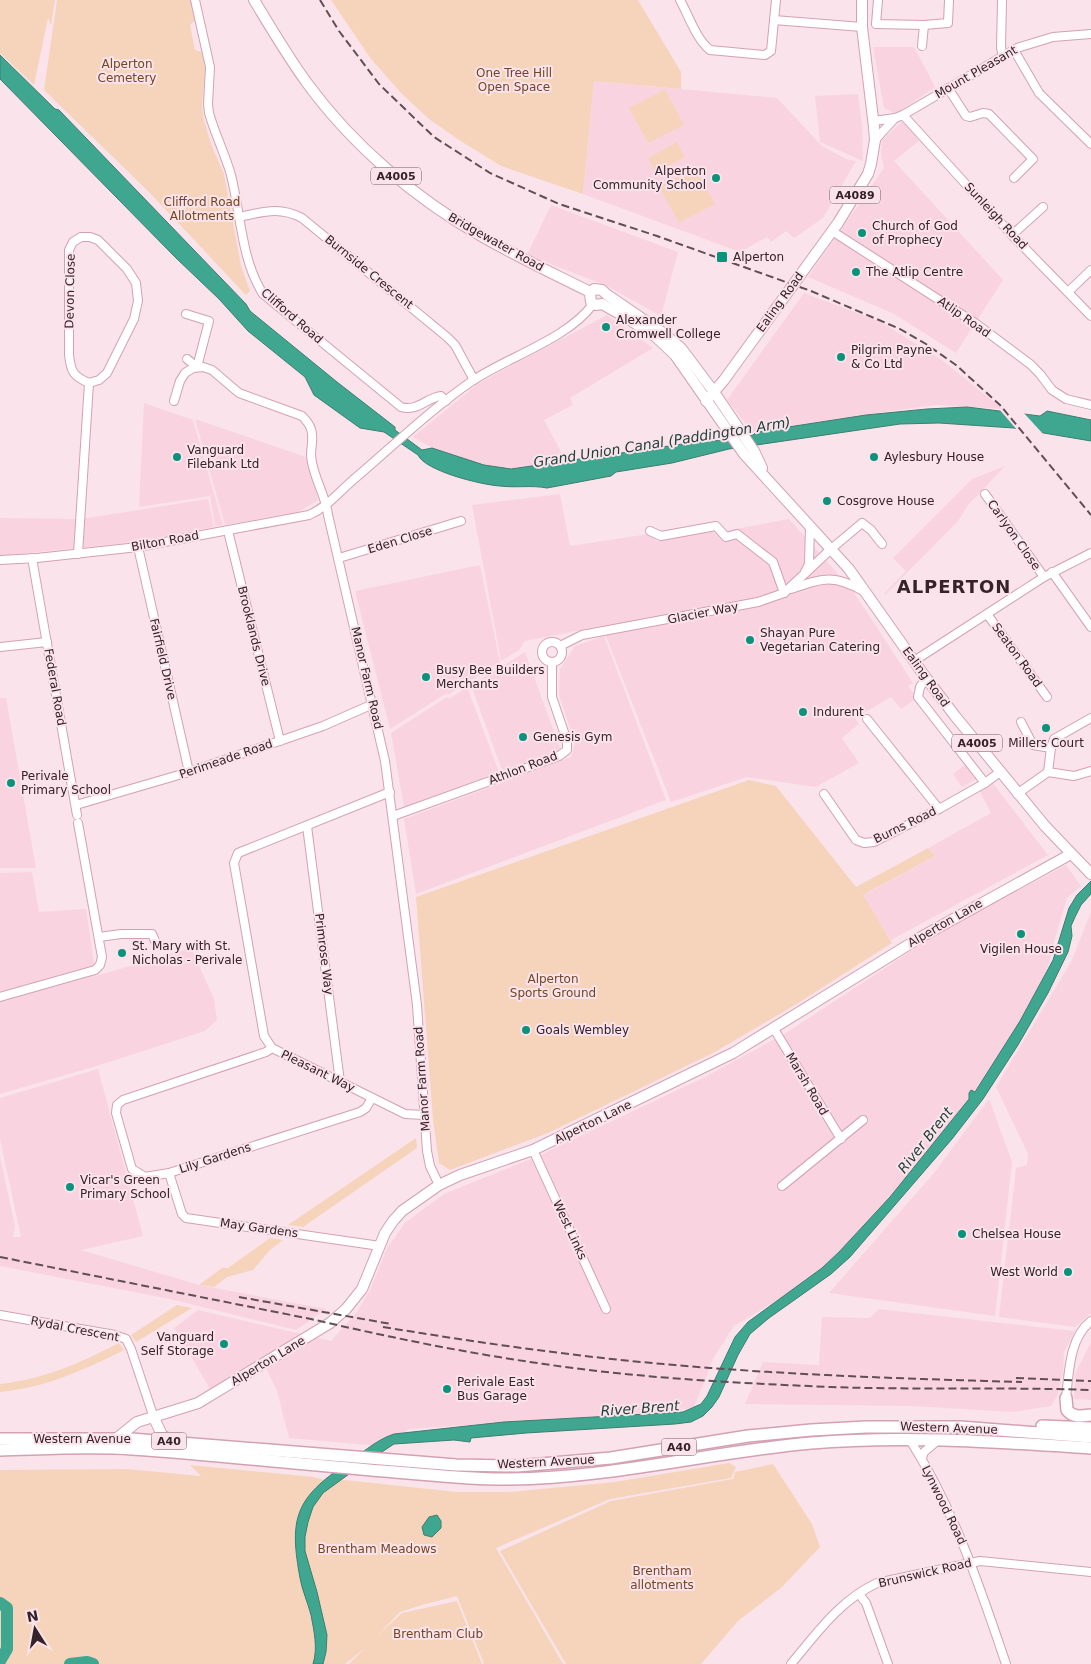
<svg xmlns="http://www.w3.org/2000/svg" width="1091" height="1664" viewBox="0 0 1091 1664" font-family="'DejaVu Sans',sans-serif">
<style>
.built{fill:#f9d4e0}
.green{fill:#f6d4bc}
.water{fill:#3fa690;stroke:#3c7e71}
.pier{fill:#fae3eb}
.lines{fill:none;stroke-linecap:round;stroke-linejoin:round}
.river{stroke:#3fa690;stroke-width:12}
.minor-casing{stroke:#d4a1b2;stroke-width:10}
.major-casing{stroke:#d4a1b2;stroke-width:12}
.highway-casing{stroke:#d4a1b2;stroke-width:14}
.minor{stroke:#fff;stroke-width:8}
.major{stroke:#fff;stroke-width:10}
.highway{stroke:#fff;stroke-width:11}
.rail{stroke:#624e55;stroke-width:2;stroke-dasharray:8 4;stroke-linecap:butt}
.poi-dot{fill:#0b927b;stroke:#fae3eb;stroke-width:2}
.labels{text-anchor:middle;stroke-width:4;stroke-linejoin:round;paint-order:stroke}
.shield{fill:#fae3eb;stroke:#715c63;stroke-width:1}
.shield-label{font-size:11px;font-weight:bold;fill:#362229}
.park-label{font-size:12px;fill:#734623;stroke:#fae3eb}
.street-label{font-size:12px;fill:#362229;stroke:#fae3eb}
.poi-label{font-size:12px;fill:#362229;stroke:#fae3eb;text-anchor:start}
.water-label{font-size:14px;font-style:italic;fill:#214039;stroke:#fae3eb}
.district-label{font-size:18px;font-weight:bold;letter-spacing:1px;fill:#362229;stroke:#fae3eb}
</style>
<rect width="100%" height="100%" fill="#fae3eb"/>
<g class="built">
<path d="M873 47H914L935 87 903 109 894 113 884 108Z"/>
<path d="M594 81 777 98 822 146 846 159 856 161 823 218 794 238 786 231 771 242 767 237 740 252 583 194Z"/>
<path d="M858 94 862 125 863 161 820 142 815 96Z"/>
<path d="M903 121 919 141 894 161 1003 280 956 353 894 314 808 277 884 168 881 154 882 140Z"/>
<path d="M551 205 678 252 661 316 607 286 527 255Z"/>
<path d="M804 293 881 322 942 360 1003 409 936 405 869 414 752 432 727 400Z"/>
<path d="M607 315 653 348 570 398 573 405 544 420 566 461 514 470 455 461 413 437 479 383Z"/>
<path d="M144 403 193 420 223 525 215 526 210 496 139 507Z"/>
<path d="M195 419 309 458 318 500 298 512 225 525Z"/>
<path d="M1005 466 968 505 958 521 885 595 884 594 906 571 893 558 972 479Z"/>
<path d="M560 494 570 546 649 534 657 541 709 531 715 533 789 519 853 591 913 683 908 686 917 698 901 709 891 697 855 718 859 724 842 738 859 763 816 787 747 777 671 802 602 626 525 641 519 650 501 661 472 505Z"/>
<path d="M208 499 214 527 135 542 0 556V518L81 519Z"/>
<path d="M480 565 500 662 449 694 447 693 390 729 355 591Z"/>
<path d="M604 636 666 800 416 894 404 819 571 757 575 743 559 695 560 669 575 646Z"/>
<path d="M525 652 560 748 558 751 502 770 471 685Z"/>
<path d="M467 687 499 772 404 807 391 733 447 697 449 699Z"/>
<path d="M0 698H6L36 868H0Z"/>
<path d="M966 764 978 778 962 787 953 774Z"/>
<path d="M992 782 1048 855 891 940 862 896 935 856 928 848 991 813 979 790Z"/>
<path d="M1066 865 1081 886 1067 898 1055 938 1049 964 1027 1010 984 1079 927 1154 854 1240 803 1285 734 1326 714 1357 694 1407 672 1412 409 1429 380 1446 289 1438 277 1391 264 1364 213 1394 174 1328 198 1310 331 1341 357 1312 371 1288 387 1248 405 1223 444 1194 538 1156 705 1077 786 1033 940 932Z"/>
<path d="M32 872 39 912 86 909 96 976 191 948 214 999 217 1020 205 1031 100 1065 0 1094V873Z"/>
<path d="M1091 912V1313L1075 1327 999 1317 1016 1168 1027 1165 1028 1154 996 1087 1071 962Z"/>
<path d="M98 1069 143 1236 81 1250 199 1285 326 1309 296 1330 170 1299 0 1266V1157L15 1226 13 1237H21L0 1139V1098Z"/>
<path d="M989 1099 1012 1162 995 1316 829 1293 934 1173Z"/>
<path d="M878 1309 1075 1331 1064 1352 1063 1373 1057 1396 1051 1406 1012 1412 911 1406 745 1404 763 1362 819 1365 822 1317 870 1318Z"/>
<path d="M1091 1342V1400L1074 1399 1075 1374Z"/>
</g>
<g class="green">
<path d="M0 0H55L51 26 48 18 34 85 0 53Z"/>
<path d="M57 0H192L196 19 190 25 195 50 202 52 205 68 202 106 204 120 211 144 224 174 241 266 250 291 246 295 149 192 44 90Z"/>
<path d="M331 0H638L681 72V89L594 81 583 194 501 166 459 140 429 119 402 94 371 59Z"/>
<path d="M665 89 684 125 648 143 629 108Z"/>
<path d="M677 142 685 157 656 173 648 158Z"/>
<path d="M695 168 715 204 679 223 659 187Z"/>
<path d="M749 780 776 786 856 887 928 848 935 856 863 895 892 943 795 1005 713 1053 548 1133 450 1170 439 1163 433 1120 416 897Z"/>
<path d="M416 1138 417 1148 303 1227 288 1225Z"/>
<path d="M270 1238 283 1240 270 1250 253 1270 227 1277 214 1287 199 1285 222 1268H228Z"/>
<path d="M177 1305 192 1308 136 1342 131 1335Z"/>
<path d="M119 1343 124 1350C84 1370 45 1388 0 1392V1384C45 1379 80 1363 119 1343Z"/>
<path d="M729 1463 736 1467 731 1478 610 1499 496 1548 563 1664H484L457 1596 422 1605 400 1612 377 1636 402 1613 457 1601 482 1664H349L365 1648 345 1664H0V1470L126 1469 201 1476 190 1465 314 1477 324 1480H345L457 1492H510L615 1482Z"/>
<path d="M773 1464 812 1524 820 1547 782 1587 738 1621 701 1664H566L500 1551 611 1501 733 1479 735 1472Z"/>
</g>
<g class="water">
<path d="M0 55 55 109 59 110 246 304 250 311 337 382 395 427V430L422 450 432 448 484 465 511 469 710 440 723 441 753 435 756 432 866 415 927 409 967 407 1040 416 1047 411 1091 420V441L1014 428 939 423 900 424 729 449 672 463 616 472 611 476 547 488C532 485 516 488 500 486 482 485 425 471 418 455L384 432 360 428 314 395 305 377 248 331 219 299 176 258 0 79Z"/>
<path d="M1091 881V894L1081 905 1075 917 1071 926 1072 936 1068 952 1048 993 1018 1045 983 1099 952 1139 850 1257 831 1274 769 1318 750 1334 738 1355 719 1397 712 1407 703 1416 691 1422 675 1424 526 1433 471 1438 470 1442 454 1440 394 1444 356 1469 323 1493 313 1507 308 1522 305 1537V1551L317 1592 327 1635 326 1652 323 1664H313C318 1648 314 1631 311 1615 308 1603 302 1590 300 1578 290 1523 293 1500 342 1467 359 1456 375 1440 394 1434L504 1422 683 1412 701 1404 707 1396 735 1337 748 1322 822 1268 839 1252 890 1197 969 1099V1093L971 1090 975 1092 1020 1021 1053 960 1069 908 1077 895Z"/>
<path d="M437 1515 441 1521V1528L432 1537 424 1535 422 1527 429 1517Z"/>
</g>
<path class="pier" d="M999 409 1022 411 1044 435 1018 431Z"/>
<g class="lines">
<g class="river">
<path d="M0 1603 7 1608V1649L0 1661"/>
<path d="M70 1664 87 1662 93 1664"/>
</g>
<g class="minor-casing">
<g id="minor">
<path d="M195 0 210 67 208 104 209 113C215 134 225 154 231 175 241 215 241 259 263 294L401 407C417 412 426 398 441 396L446 401"/>
<path d="M680 0C689 16 696 39 710 50L765 55 771 51 776 0"/>
<path d="M878 0 876 24 924 25 948 23 949 0"/>
<path d="M1002 0 1001 48 1003 56"/>
<path d="M774 20 862 27"/>
<path d="M922 46 924 25"/>
<path d="M1014 50 1039 93 1091 144"/>
<path d="M948 88 966 116 970 117 983 113 989 114 1033 159 1014 178"/>
<path d="M903 115 1012 235 1091 316"/>
<path d="M874 121 895 118 903 115 1017 48 1053 37 1091 34"/>
<path d="M875 140 895 118"/>
<path d="M239 217C263 212 279 206 302 218L447 337 455 345 474 380"/>
<path d="M832 231 975 323 1030 364 1040 374 1052 390 1066 399 1091 405"/>
<path d="M1012 235 1043 207"/>
<path d="M81 237H90L98 240 127 269 136 283 138 301 134 319 107 373 99 380 89 383C73 376 71 372 69 355V250L73 242Z"/>
<path d="M1068 292 1091 270"/>
<path d="M186 314 209 321 197 367 187 359"/>
<path d="M174 401 180 381 185 373 193 368 203 367 212 370 239 393 302 416C306 420 309 423 311 429 314 438 311 446 311 455 312 476 326 495 328 515L385 761 417 1005 427 1151 430 1166 439 1185"/>
<path d="M985 494 1044 577"/>
<path d="M228 531 280 741"/>
<path d="M650 531 661 536 716 526 726 537 737 534 773 562 784 593"/>
<path d="M138 547 189 772"/>
<path d="M78 554 89 383"/>
<path d="M32 558 77 815"/>
<path d="M339 558 461 521"/>
<path d="M0 560 37 558 138 547 309 515C327 507 338 493 353 480 392 447 430 410 472 381 508 357 569 338 593 304"/>
<path d="M805 572 809 564 810 526"/>
<path d="M1052 572 1091 627"/>
<path d="M791 589C823 578 834 574 865 592"/>
<path d="M987 614 1047 697"/>
<circle cx="552" cy="652" r="10"/>
<path d="M560 646 582 635 758 602 784 593 831 549 862 523 871 530 882 544"/>
<path d="M0 647 47 642"/>
<path d="M914 661 1044 577 1091 553"/>
<path d="M926 678 920 687 918 697 985 783"/>
<path d="M867 719 939 809"/>
<path d="M1021 722 1033 745 1051 748"/>
<path d="M1048 772 1074 776 1091 771"/>
<path d="M390 792 243 851 238 853 234 863 264 1036 272 1048 405 1114 424 1115"/>
<path d="M824 794 856 840 864 843 874 842 939 809 985 783 1000 772"/>
<path d="M1017 794 1048 772 1051 748 1054 739 1091 718"/>
<path d="M76 805 189 772 323 726 373 704"/>
<path d="M393 816 559 756 567 750V741L552 697V662"/>
<path d="M307 826 340 1082"/>
<path d="M99 937 121 934H152L155 941"/>
<path d="M0 997 95 970 100 965 102 957 78 823"/>
<path d="M774 1029 841 1139"/>
<path d="M272 1048 266 1052 123 1100 117 1105 116 1113 132 1169 145 1177 169 1173 360 1112 366 1108 372 1098"/>
<path d="M533 1150 606 1309"/>
<path d="M169 1173 182 1214 186 1218 380 1246"/>
<path d="M782 1186 863 1120"/>
<path d="M0 1315 115 1335 126 1339 131 1349 154 1418"/>
<path d="M1066 1398C1069 1373 1069 1338 1091 1321"/>
<path d="M910 1440C954 1509 980 1587 1006 1664"/>
<path d="M922 1458 924 1452 937 1441"/>
<path d="M859 1594 866 1603 888 1664"/>
<path d="M791 1664C816 1634 840 1600 877 1583L980 1561 1091 1572"/>
</g>
</g>
<g class="major-casing">
<g id="major">
<path d="M254 0C271 28 288 57 307 83 353 146 416 199 483 237 518 257 554 274 590 292"/>
<path d="M602 304 627 318 656 337 675 355 744 454 849 569 926 678 955 716 1045 826 1091 874"/>
<path d="M602 304 596 305 591 302 590 294 594 289 602 290 606 294 663 333 681 348 714 392 754 451 762 468"/>
<path d="M706 401 724 380 838 223 868 174 871 164 875 140 874 127 862 27V0"/>
<path d="M154 1418 162 1435 174 1442"/>
<path d="M116 1439 137 1422 198 1403 330 1323 346 1309 362 1289 385 1233 393 1221 402 1211 439 1185 460 1175 533 1150 733 1053 921 937 1071 854"/>
</g>
</g>
<g class="highway-casing">
<g id="highway">
<path d="M1066 1398 1067 1410C1073 1418 1082 1416 1091 1415"/>
<path d="M1042 1426 1091 1428"/>
<path d="M0 1439H131L456 1465 517 1466 611 1458 748 1436 811 1430 866 1427H960L1091 1437"/>
<path d="M0 1450C43 1449 89 1446 132 1449 220 1455 307 1465 395 1472 434 1475 472 1480 510 1479 611 1478 710 1452 811 1443 903 1435 998 1442 1091 1448"/>
</g>
</g>
<use href="#minor" class="minor"/>
<use href="#major" class="major"/>
<use href="#highway" class="highway"/>
<g class="rail">
<path d="M320 0 339 31 379 84 434 137 490 173 559 204 657 236 811 291 900 329 926 344 956 365 1000 405 1091 515"/>
<path d="M0 1257 311 1319C388 1337 466 1353 544 1364 638 1378 735 1383 831 1387 917 1390 1004 1387 1091 1390"/>
<path d="M239 1297 391 1324"/>
<path d="M383 1327C450 1338 517 1348 585 1356 730 1373 876 1378 1022 1382"/>
<path d="M1016 1378 1091 1381"/>
</g>
</g>
<g class="poi-dot">
<circle cx="716" cy="178" r="5"/>
<circle cx="862" cy="233" r="5"/>
<rect x="716" y="251" width="12" height="12" rx="2.5"/>
<circle cx="856" cy="272" r="5"/>
<circle cx="606" cy="327" r="5"/>
<circle cx="841" cy="357" r="5"/>
<circle cx="177" cy="457" r="5"/>
<circle cx="874" cy="457" r="5"/>
<circle cx="827" cy="501" r="5"/>
<circle cx="750" cy="640" r="5"/>
<circle cx="426" cy="677" r="5"/>
<circle cx="803" cy="712" r="5"/>
<circle cx="1046" cy="728" r="5"/>
<circle cx="523" cy="737" r="5"/>
<circle cx="11" cy="783" r="5"/>
<circle cx="1021" cy="934" r="5"/>
<circle cx="122" cy="953" r="5"/>
<circle cx="526" cy="1030" r="5"/>
<circle cx="70" cy="1187" r="5"/>
<circle cx="962" cy="1234" r="5"/>
<circle cx="1068" cy="1272" r="5"/>
<circle cx="224" cy="1344" r="5"/>
<circle cx="447" cy="1389" r="5"/>
</g>
<g class="labels">
<g class="shield">
<rect x="371" y="167.5" width="50" height="17" rx="4"/>
<rect x="830" y="186.5" width="50" height="17" rx="4"/>
<rect x="952" y="734.5" width="50" height="17" rx="4"/>
<rect x="151.5" y="1432.5" width="35" height="17" rx="4"/>
<rect x="661.5" y="1438.5" width="35" height="17" rx="4"/>
</g>
<g class="shield-label">
<text x="396" y="180">A4005</text>
<text x="855" y="199">A4089</text>
<text x="977" y="747">A4005</text>
<text x="169" y="1445">A40</text>
<text x="679" y="1451">A40</text>
</g>
<g class="park-label">
<text x="127" y="68">Alperton<tspan x="127" dy="14">Cemetery</tspan></text>
<text x="514" y="77">One Tree Hill<tspan x="514" dy="14">Open Space</tspan></text>
<text x="202" y="206">Clifford Road<tspan x="202" dy="14">Allotments</tspan></text>
<text x="553" y="983">Alperton<tspan x="553" dy="14">Sports Ground</tspan></text>
<text x="377" y="1553">Brentham Meadows</text>
<text x="662" y="1575">Brentham<tspan x="662" dy="14">allotments</tspan></text>
<text x="438" y="1638">Brentham Club</text>
</g>
<g class="street-label">
<text transform="translate(976 72) rotate(-30)" y="4">Mount Pleasant</text>
<text transform="translate(996 216) rotate(47)" y="4">Sunleigh Road</text>
<text transform="translate(496 242) rotate(29)" y="4">Bridgewater Road</text>
<text transform="translate(369 272) rotate(39)" y="4">Burnside Crescent</text>
<text transform="translate(70 291) rotate(-89)" y="4">Devon Close</text>
<text transform="translate(780 302) rotate(-54)" y="4">Ealing Road</text>
<text transform="translate(292 316) rotate(41)" y="4">Clifford Road</text>
<text transform="translate(964 317) rotate(35)" y="4">Atlip Road</text>
<text transform="translate(1014 535) rotate(55)" y="4">Carlyon Close</text>
<text transform="translate(400 540) rotate(-17)" y="4">Eden Close</text>
<text transform="translate(165 541) rotate(-10)" y="4">Bilton Road</text>
<text transform="translate(703 613) rotate(-11)" y="4">Glacier Way</text>
<text transform="translate(254 636) rotate(76)" y="4">Brooklands Drive</text>
<text transform="translate(1017 655) rotate(54)" y="4">Seaton Road</text>
<text transform="translate(163 659) rotate(77)" y="4">Fairfield Drive</text>
<text transform="translate(926 677) rotate(54)" y="4">Ealing Road</text>
<text transform="translate(367 678) rotate(77)" y="4">Manor Farm Road</text>
<text transform="translate(55 687) rotate(80)" y="4">Federal Road</text>
<text transform="translate(226 759) rotate(-19)" y="4">Perimeade Road</text>
<text transform="translate(523 768) rotate(-21)" y="4">Athlon Road</text>
<text transform="translate(905 825) rotate(-26)" y="4">Burns Road</text>
<text transform="translate(945 923) rotate(-30)" y="4">Alperton Lane</text>
<text transform="translate(324 954) rotate(83)" y="4">Primrose Way</text>
<text transform="translate(318 1071) rotate(26)" y="4">Pleasant Way</text>
<text transform="translate(422 1079) rotate(-94)" y="4">Manor Farm Road</text>
<text transform="translate(807 1084) rotate(59)" y="4">Marsh Road</text>
<text transform="translate(593 1122) rotate(-26)" y="4">Alperton Lane</text>
<text transform="translate(215 1158) rotate(-18)" y="4">Lily Gardens</text>
<text transform="translate(259 1228) rotate(8)" y="4">May Gardens</text>
<text transform="translate(570 1230) rotate(65)" y="4">West Links</text>
<text transform="translate(75 1329) rotate(11)" y="4">Rydal Crescent</text>
<text transform="translate(268 1361) rotate(-31)" y="4">Alperton Lane</text>
<text transform="translate(949 1428) rotate(2)" y="4">Western Avenue</text>
<text x="82" y="1443">Western Avenue</text>
<text transform="translate(546 1462) rotate(-3)" y="4">Western Avenue</text>
<text transform="translate(944 1505) rotate(64)" y="4">Lynwood Road</text>
<text transform="translate(925 1573) rotate(-13)" y="4">Brunswick Road</text>
</g>
<g class="poi-label">
<text x="706" y="175" text-anchor="end">Alperton<tspan x="706" dy="14">Community School</tspan></text>
<text x="872" y="230">Church of God<tspan x="872" dy="14">of Prophecy</tspan></text>
<text x="733" y="261">Alperton</text>
<text x="866" y="276">The Atlip Centre</text>
<text x="616" y="324">Alexander<tspan x="616" dy="14">Cromwell College</tspan></text>
<text x="851" y="354">Pilgrim Payne<tspan x="851" dy="14">&amp; Co Ltd</tspan></text>
<text x="187" y="454">Vanguard<tspan x="187" dy="14">Filebank Ltd</tspan></text>
<text x="884" y="461">Aylesbury House</text>
<text x="837" y="505">Cosgrove House</text>
<text x="760" y="637">Shayan Pure<tspan x="760" dy="14">Vegetarian Catering</tspan></text>
<text x="436" y="674">Busy Bee Builders<tspan x="436" dy="14">Merchants</tspan></text>
<text x="813" y="716">Indurent</text>
<text x="533" y="741">Genesis Gym</text>
<text x="1046" y="747" text-anchor="middle">Millers Court</text>
<text x="21" y="780">Perivale<tspan x="21" dy="14">Primary School</tspan></text>
<text x="132" y="950">St. Mary with St.<tspan x="132" dy="14">Nicholas - Perivale</tspan></text>
<text x="1021" y="953" text-anchor="middle">Vigilen House</text>
<text x="536" y="1034">Goals Wembley</text>
<text x="80" y="1184">Vicar's Green<tspan x="80" dy="14">Primary School</tspan></text>
<text x="972" y="1238">Chelsea House</text>
<text x="1058" y="1276" text-anchor="end">West World</text>
<text x="214" y="1341" text-anchor="end">Vanguard<tspan x="214" dy="14">Self Storage</tspan></text>
<text x="457" y="1386">Perivale East<tspan x="457" dy="14">Bus Garage</tspan></text>
</g>
<g class="water-label">
<text transform="translate(662 442) rotate(-9)" y="5">Grand Union Canal (Paddington Arm)</text>
<text transform="translate(925 1140) rotate(-52)" y="5">River Brent</text>
<text transform="translate(640 1408) rotate(-4)" y="5">River Brent</text>
</g>
<g class="district-label">
<text x="954" y="593">ALPERTON</text>
</g>
</g>
<g transform="translate(35 1629) rotate(349)" stroke="#fae3eb" stroke-width="4" paint-order="stroke">
<path d="M0-4L9 19L0 12L-9 19Z" fill="#362229"/>
<text y="-8" font-size="14" font-weight="bold" text-anchor="middle" fill="#362229">N</text>
</g>
</svg>
